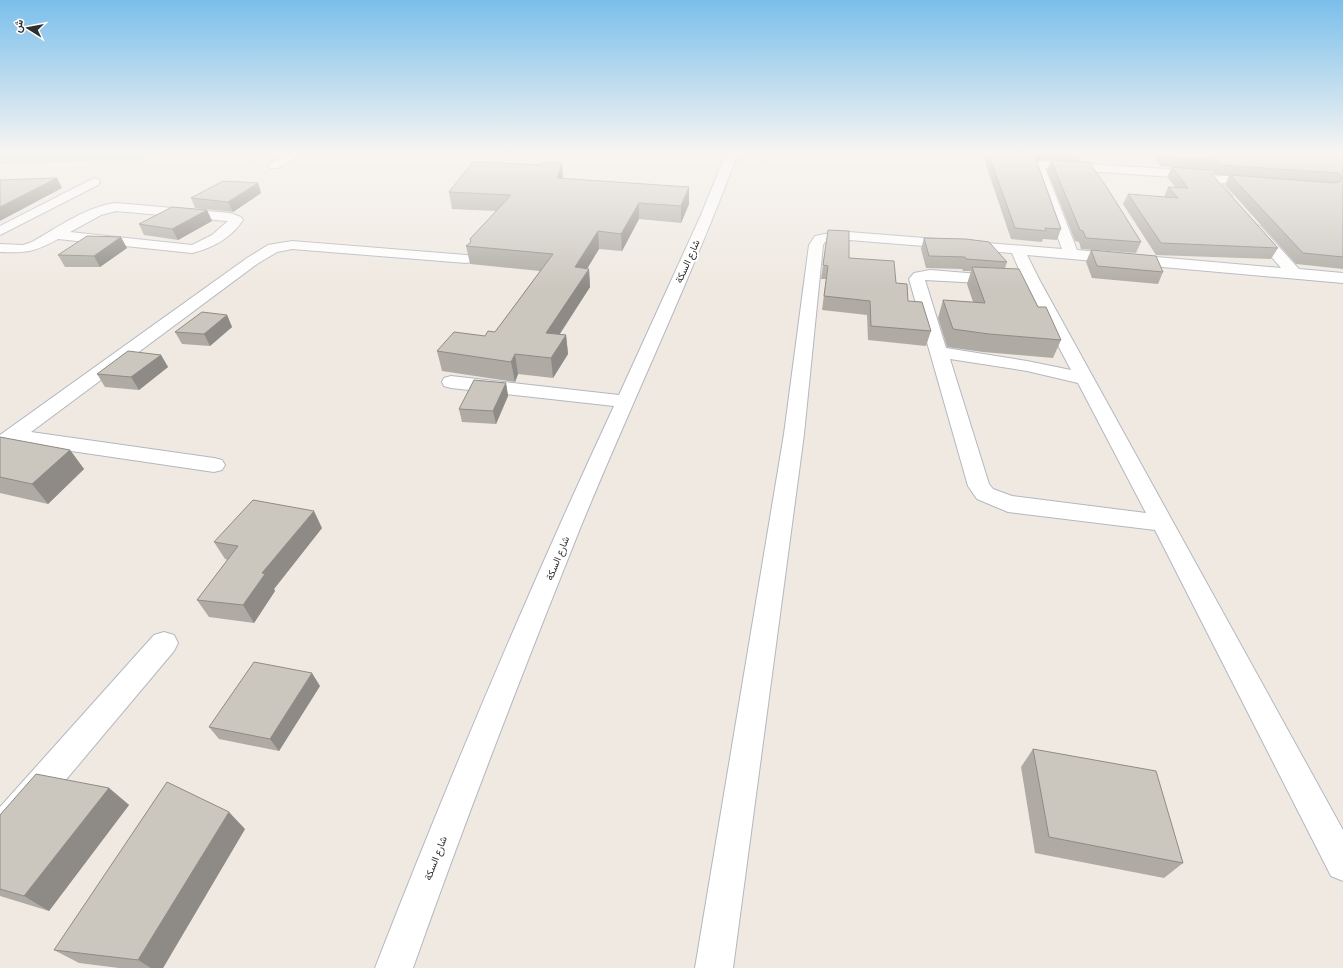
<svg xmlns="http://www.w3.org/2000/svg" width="1343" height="968" viewBox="0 0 1343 968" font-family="'Archivo Narrow',Vazirmatn,sans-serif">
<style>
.green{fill:#b6e59e}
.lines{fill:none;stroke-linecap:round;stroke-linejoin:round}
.minor-casing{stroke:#b4b7c1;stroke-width:2}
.minor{fill:#fff;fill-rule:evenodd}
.wall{fill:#afaba4}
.shaded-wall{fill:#8e8b86}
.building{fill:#cbc7bf;stroke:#8e8b86}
.labels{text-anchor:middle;stroke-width:4;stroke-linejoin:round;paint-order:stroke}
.street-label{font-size:10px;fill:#2e2e2e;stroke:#fff}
</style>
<rect width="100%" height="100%" fill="#efe9e1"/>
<path class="green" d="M0 153H156L143 160 0 164Z"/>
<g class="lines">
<g class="minor-casing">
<g id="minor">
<path d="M288 153H302L278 168H270L268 166 270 164Z"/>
<path d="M726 153H738C690 281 631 404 579 531 521 676 465 821 413 968H375C449 778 528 591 614 406L451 388 444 386 442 382 444 378 451 376 619 395 701 215Z"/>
<path d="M1040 161 1200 171 1204 172 1206 175 1204 178 1200 179 1045 168 1077 250 1281 268 1248 229 1250 226 1255 225 1260 226 1299 269 1343 273V283L1027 255 1040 281 1343 830V881L1331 876 1155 530 1008 512 977 499 968 486 909 279 914 273 930 270 1004 276 1007 279 1004 282 999 284 925 280 946 348 1027 361 1071 370 1024 281 1012 253 849 240 825 242 823 245 804 434 733 968H695L784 434 809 245 815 236 830 233 849 232 1062 249 1032 165 1034 163ZM950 359 1027 371 1078 383 1146 513 1012 496 993 489 989 484Z"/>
<path d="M1210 175 1258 178 1262 179 1264 182 1262 185 1258 186 1221 183 1232 196 1230 199C1219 201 1210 187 1204 179L1206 176Z"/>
<path d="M94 178 98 179 100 182 98 185 0 235V226Z"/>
<path d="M116 203 230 213 241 217 243 220C231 238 213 248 192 253L58 239C35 252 26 253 0 252V244L23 245 32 242C57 228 87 206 116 203ZM116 211 227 221H228L212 235 192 245 70 232 101 215Z"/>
<path d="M292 241 466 255 471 256 473 259 471 262 466 263 292 249 277 252 257 264 31 432 214 458 222 460 225 465 222 470 214 472 17 443 7 450 0 452V435L247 258 268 245Z"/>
<path d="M164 632 174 635 178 643 174 651 12 844 0 849V807L154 635Z"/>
</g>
</g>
<use href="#minor" class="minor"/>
</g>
<g class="wall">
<path d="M984 153H1081L1078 162 1141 242 1136 253 1081 249 1079 242 1075 241 1047 170 1051 160H1040L1037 161 1061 229 1057 240 1043 239 1042 242 1011 239 983 156Z"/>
<path d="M1151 153H1327L1343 154V269L1296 264 1225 185 1229 176 1214 175 1211 171 1208 170 1278 248 1271 259 1156 255 1123 204 1128 194 1164 197 1168 187H1175L1167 177 1172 167 1198 169 1160 166 1151 154Z"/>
<path d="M562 163 563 179 689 187V204L681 223 639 219 622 251 599 249 587 269H589L590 287 560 334 566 335 568 354 553 378 518 374 515 382 442 371 437 351 485 336 495 332 540 271 470 264 466 246 471 242 496 211 452 209 449 192 541 165Z"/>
<path d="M258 183 261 193 233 212 195 208 191 198Z"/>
<path d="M207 210 212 221 178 240 144 235 139 224Z"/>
<path d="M828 230 849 258 896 283 908 301 931 331 926 346 868 340 867 315 822 310 826 279H821Z"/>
<path d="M924 238 1007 262 1005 268 1038 307 1061 340 1053 358 983 352 947 347 938 318 943 300 973 302 967 284 971 271H963L962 269 926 268 921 249Z"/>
<path d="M127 248 100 267H65L58 255Z"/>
<path d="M1091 250 1163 272 1158 284 1092 278 1086 262Z"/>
<path d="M227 315 232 327 210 346 182 344 175 332Z"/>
<path d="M161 355 168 367 139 390 105 387 97 374Z"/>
<path d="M506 383 508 396 496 424 462 422 459 409Z"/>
<path d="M0 437 70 450 84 469 48 504 0 493Z"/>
<path d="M322 528 274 589 275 591 254 623 209 617 197 600 228 560 225 559 214 542Z"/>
<path d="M320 686 279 751 219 739 209 727Z"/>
<path d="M1033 749 1183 863 1164 878 1035 853 1021 767Z"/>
<path d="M109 788 129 805 49 911 0 896V815Z"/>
<path d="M245 829 163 968H119L79 963 54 950Z"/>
</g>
<g class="shaded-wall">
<path d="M1037 153H1042L1040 160 1031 164 1034 154Z"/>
<path d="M562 163 563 179 557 178Z"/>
<path d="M57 178 62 188 0 221V207Z"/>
<path d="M258 183 261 193 233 212 228 202Z"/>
<path d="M689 187V204L681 223V206Z"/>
<path d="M639 203V219L622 251 621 234Z"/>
<path d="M207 210 212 221 178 240 172 229Z"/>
<path d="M598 231 599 249 577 285 575 267Z"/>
<path d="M121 237 127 248 100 267 94 256Z"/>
<path d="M589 269 590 287 548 352 546 333Z"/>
<path d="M227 315 232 327 210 346 204 334Z"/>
<path d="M566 335 568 354 553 378 551 358Z"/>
<path d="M515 354 518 374 515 382 511 362Z"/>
<path d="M161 355 168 367 139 390 131 377Z"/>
<path d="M506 383 508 396 496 424 493 411Z"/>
<path d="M70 450 84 469 48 504 32 484Z"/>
<path d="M314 511 322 528 274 589 275 591 254 623 243 605 262 573Z"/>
<path d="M312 673 320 686 279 751 270 739Z"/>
<path d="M109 788 129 805 49 911 24 896Z"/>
<path d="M229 812 245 829 163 968H151L138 960Z"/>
</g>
<g class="building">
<path d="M988 153H1037L1034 154 1061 229 1045 228 1046 231 1015 228Z"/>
<path d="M1160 153H1327L1343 154V257L1303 253 1230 175 1335 183 1339 182 1342 178 1339 173 1219 165 1216 161 1212 160 1164 157Z"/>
<path d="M1051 160 1089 162 1106 186 1141 242 1086 238 1083 231 1080 230Z"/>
<path d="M473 162 541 165 542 163H562L557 178 689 187 681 206 639 203 621 234 598 231 575 267 589 269 546 333 566 335 551 358 515 354 511 362 437 351 454 332 485 336 488 331 495 332 553 254 466 246 471 242 470 239 511 195 449 192Z"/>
<path d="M1172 167 1208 170 1278 248 1161 243 1128 194 1178 198 1168 187 1188 188Z"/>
<path d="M57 178 0 207V180Z"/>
<path d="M223 181 258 183 228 202 191 198Z"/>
<path d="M172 207 207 210 172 229 139 224Z"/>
<path d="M828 230 849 231V258L894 261 896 283 907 284 908 301 922 302 931 331 871 326 870 301 824 296 828 266 823 265Z"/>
<path d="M87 236 121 237 94 256 58 255Z"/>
<path d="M924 238 966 239 989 242 1007 262 966 259 965 257 929 256Z"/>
<path d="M1091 250 1156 256 1163 272 1097 266Z"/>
<path d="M972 267 1019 269 1038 307H1046L1061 340 989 334 953 329 943 300 985 303Z"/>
<path d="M202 312 227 315 204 334 175 332Z"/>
<path d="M128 351 161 355 131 377 97 374Z"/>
<path d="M474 380 506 383 493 411 459 409Z"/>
<path d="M0 437 70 450 32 484 0 477Z"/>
<path d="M253 500 314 511 262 573 265 574 243 605 197 600 238 546 214 542Z"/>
<path d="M254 662 312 673 270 739 209 727Z"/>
<path d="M1033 749 1156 771 1183 863 1049 837Z"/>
<path d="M36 774 109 788 24 896 0 889V815Z"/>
<path d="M167 782 229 812 138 960 54 950Z"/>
</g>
<linearGradient id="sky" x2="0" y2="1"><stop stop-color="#7abfeb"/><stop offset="0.53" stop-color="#f8f5f2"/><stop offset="1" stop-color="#f8f5f2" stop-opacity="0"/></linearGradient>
<rect width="1343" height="288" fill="url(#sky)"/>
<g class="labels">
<g class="street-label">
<text transform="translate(687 261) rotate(-66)" y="4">شارع السكة</text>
<text transform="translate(557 558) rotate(-68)" y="4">شارع السكة</text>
<text transform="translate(435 858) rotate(-69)" y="4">شارع السكة</text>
</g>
</g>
<g transform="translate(28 28) rotate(281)" stroke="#ffffff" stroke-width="3" paint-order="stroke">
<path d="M0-3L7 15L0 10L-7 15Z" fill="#2e2e2e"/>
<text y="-6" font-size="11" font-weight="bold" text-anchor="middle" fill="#2e2e2e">ش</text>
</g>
</svg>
